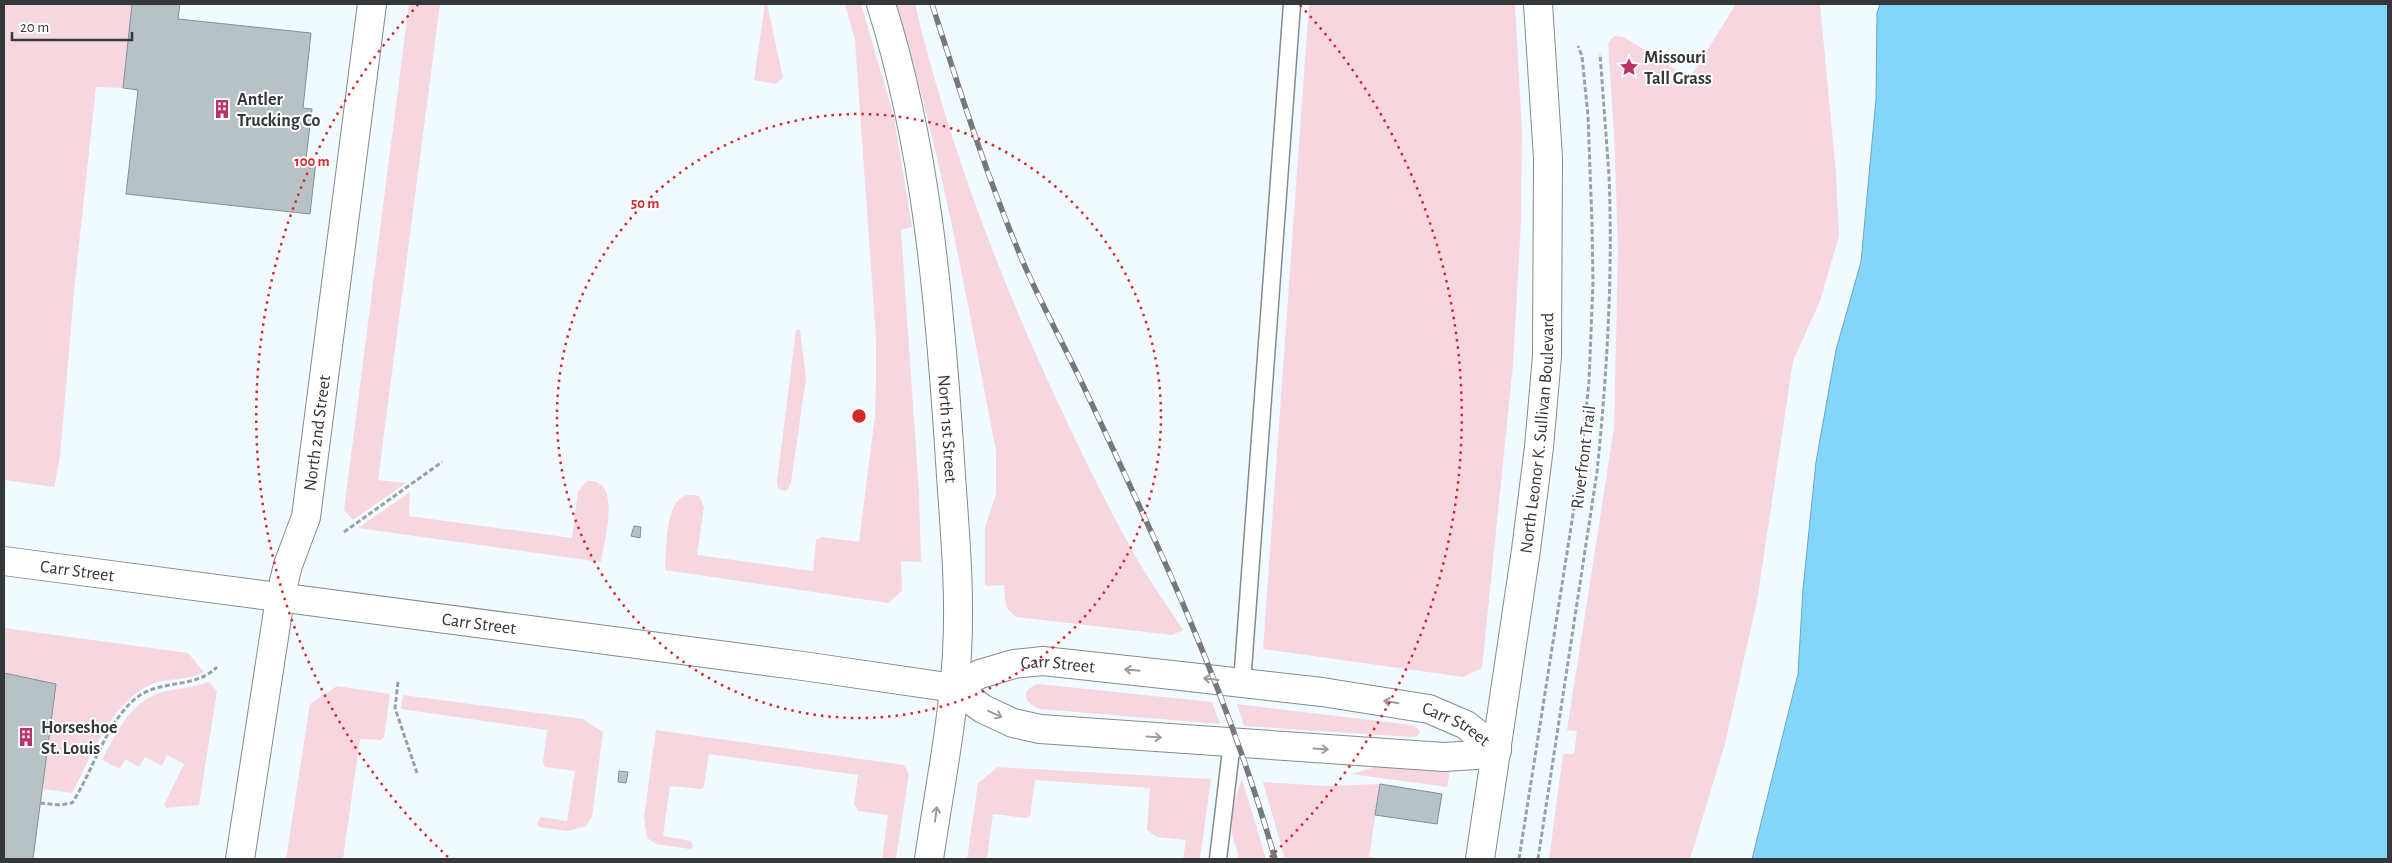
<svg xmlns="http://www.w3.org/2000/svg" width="2392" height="863" viewBox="0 0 2392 863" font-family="'Alegreya Sans',sans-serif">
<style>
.green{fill:#f7d7df}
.water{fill:#83d6fa;stroke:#6ba7c0}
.building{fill:#b7c2c7;stroke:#858f94}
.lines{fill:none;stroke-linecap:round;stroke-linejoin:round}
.lane-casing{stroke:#828c91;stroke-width:19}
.street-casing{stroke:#828c91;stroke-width:30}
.secondary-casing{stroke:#828c91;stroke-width:30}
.path{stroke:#9aa1a4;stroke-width:3;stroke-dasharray:5 2.5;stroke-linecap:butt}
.lane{stroke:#fff;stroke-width:16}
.street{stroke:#fff;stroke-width:28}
.secondary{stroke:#fff;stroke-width:28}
.rail-casing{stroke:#73797c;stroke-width:5.5}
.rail{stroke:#fff;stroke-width:4;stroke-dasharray:11;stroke-linecap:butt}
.oneway{stroke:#9a9c9c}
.ring{fill:none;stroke:#d62828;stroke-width:2.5;stroke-dasharray:2.5 5}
.labels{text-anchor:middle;stroke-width:4;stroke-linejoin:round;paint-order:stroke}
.poi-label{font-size:18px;font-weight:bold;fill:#34383a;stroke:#fff;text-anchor:start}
.street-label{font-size:18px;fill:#34383a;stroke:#fff}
.centre{fill:#d62828;stroke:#fff;stroke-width:2.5}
.ring-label{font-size:15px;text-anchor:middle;font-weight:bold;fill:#d62828;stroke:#fff;stroke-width:4;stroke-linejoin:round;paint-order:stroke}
</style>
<rect width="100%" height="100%" fill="#f1fafe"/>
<g class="green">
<path d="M4 4H132L123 88 96 87 74 291 60 457 54 487 4 480Z"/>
<path d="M409 4H440L378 480 406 483 353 520 344 510Z"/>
<path d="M765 4H767L783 78 776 84 754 80Z"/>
<path d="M845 4H861L894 117 912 227 901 230 919 493 921 562 901 561 902 591 888 603 665 570C667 548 663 485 699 496L704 507 697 555 813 571 816 540 822 537 859 542 875 416 876 381V339L855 40Z"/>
<path d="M896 4H915C948 143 999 276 1059 405 1083 456 1108 508 1136 557 1150 582 1168 606 1183 630L1172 635 1016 617 1006 607 1004 585 985 586V527L996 494V451C967 301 941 150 896 4Z"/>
<path d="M1309 4H1515L1522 133 1521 222 1513 365 1482 668 1463 677 1263 649Z"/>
<path d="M1736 4H1820L1836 173 1839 236 1820 301 1793 361 1757 601 1725 744 1690 859H1549L1563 754H1574L1577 731 1567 730 1614 428 1618 250 1614 132 1608 44 1610 40 1615 36 1624 37 1690 78Z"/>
<path d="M800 329 806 378 791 483 788 489 784 491 778 488 777 481 796 330Z"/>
<path d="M587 481C623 478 604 541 601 562L358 528 410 492 409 516 572 538 578 491Z"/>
<path d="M4 628 188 653 204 672C188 682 169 677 152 684 110 703 92 755 72 793L42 789 56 684 4 673Z"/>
<path d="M209 682 217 691 199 805 166 808 164 805 184 764 167 755 162 766 145 757 139 767 125 759 120 769 102 760C118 730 131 699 167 691 181 688 195 687 209 682Z"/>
<path d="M1038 684 1212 702 1220 724 1040 709C1024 703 1019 691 1038 684Z"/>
<path d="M337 686 390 694 384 737 381 740 360 739 343 859H286L310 704Z"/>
<path d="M403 695 583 719 603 732 592 817 586 826 567 831 539 827 537 824 541 817 567 821 575 771 545 767 543 762 547 730 401 709Z"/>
<path d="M1237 704 1412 725 1418 728 1420 733 1417 736 1412 737 1244 726Z"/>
<path d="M656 730 904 765 909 774 896 859H882L888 815 858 811 854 804 858 775 709 754 704 787 701 789 670 786 663 836 691 841 693 847 690 849 656 844 647 838 644 817Z"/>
<path d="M998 767 1211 779 1200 859H1183L1186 840 1157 837 1147 830 1150 788 1035 780 1030 816 1026 818 993 814 987 859H967L978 783Z"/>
<path d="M1375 767 1450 771 1447 787 1351 774Z"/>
<path d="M1242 779 1264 852 1266 859H1238C1239 848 1233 843 1232 833 1230 816 1236 794 1242 779Z"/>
<path d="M1263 782 1328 786 1380 784 1369 857 1383 859H1285Z"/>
</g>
<path class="water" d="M1880 4H2388V859H1752L1798 674 1803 589 1816 462 1836 350 1861 262 1876 99 1877 13Z"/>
<g class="building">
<path d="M132 4H180L178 19 311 33 303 108 312 109 306 159 316 161 310 214 126 194 138 90 123 88Z"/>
<path d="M634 526 641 527 640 538 631 536Z"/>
<path d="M4 673 56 684 33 859H4Z"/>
<path d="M619 771 628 772 626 783 618 782Z"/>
<path d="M1380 784 1442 794 1437 824 1375 815Z"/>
</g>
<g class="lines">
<g class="lane-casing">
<g id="lane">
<path d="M1242 683 1292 4"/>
<path d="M1218 859 1232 742"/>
</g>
</g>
<g class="street-casing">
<g id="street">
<path id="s1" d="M881 4C926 146 939 296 949 445 953 514 961 584 957 653 953 722 939 791 929 859"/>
<path id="s2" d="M240 859 280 598 288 565 306 517 372 4"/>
</g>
</g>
<g class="secondary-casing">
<g id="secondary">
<path id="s3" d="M4 561 803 666 954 688 983 709 1013 723 1040 729 1444 757 1476 755 1497 750"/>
<path id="s4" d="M954 688 980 674 1014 664 1043 661 1181 676 1322 692 1429 709 1466 725 1497 750"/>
<path id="s5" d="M1480 859 1526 550 1539 447 1547 356 1548 158 1538 4"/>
</g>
</g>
<g class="path">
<path d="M344 532 442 462"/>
<path d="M398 682 395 708 417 773"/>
<path d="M40 803 60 805 72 803C94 770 108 715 142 694 166 680 196 688 217 667"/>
<path d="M1519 859 1579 476 1589 382 1593 282 1592 224 1588 116 1582 56 1578 46"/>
<path d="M1538 859 1597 472C1607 374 1613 274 1609 175 1606 135 1603 94 1600 54"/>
</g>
<use href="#lane" class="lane"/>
<use href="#street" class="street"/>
<use href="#secondary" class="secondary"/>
<g class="rail-casing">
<path id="rail" d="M932 4C960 91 987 178 1023 262 1040 301 1061 340 1080 379 1154 535 1228 692 1275 859"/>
</g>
<use href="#rail" class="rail"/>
</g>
<defs><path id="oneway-shaft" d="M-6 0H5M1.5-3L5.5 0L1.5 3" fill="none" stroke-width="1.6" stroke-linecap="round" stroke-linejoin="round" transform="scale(1.25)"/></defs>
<g class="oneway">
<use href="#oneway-shaft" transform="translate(1132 670) rotate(-174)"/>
<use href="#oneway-shaft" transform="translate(1211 679) rotate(-173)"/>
<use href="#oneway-shaft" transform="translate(1391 702) rotate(-171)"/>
<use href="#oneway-shaft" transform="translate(995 714) rotate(25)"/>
<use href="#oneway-shaft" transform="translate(1154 737) rotate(4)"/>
<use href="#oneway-shaft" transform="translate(1321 749) rotate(4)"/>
<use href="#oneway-shaft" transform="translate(936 814) rotate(-82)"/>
</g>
<g class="ring">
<circle cx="859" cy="416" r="302"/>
<path d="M448 857A603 603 0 0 1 418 5M1300 5A603 603 0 0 1 1270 857"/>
</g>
<defs>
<g id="sight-bare" transform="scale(1.5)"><path d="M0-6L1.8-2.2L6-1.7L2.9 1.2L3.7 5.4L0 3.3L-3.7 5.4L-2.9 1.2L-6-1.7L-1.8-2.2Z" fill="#bb3169" stroke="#fff" stroke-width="2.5" paint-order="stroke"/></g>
<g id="building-bare" transform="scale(1.5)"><path d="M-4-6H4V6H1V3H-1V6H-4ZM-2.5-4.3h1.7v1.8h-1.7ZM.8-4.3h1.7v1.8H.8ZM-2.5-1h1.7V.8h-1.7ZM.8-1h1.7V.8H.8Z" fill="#bb3169" stroke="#fff" stroke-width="2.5" paint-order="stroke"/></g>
</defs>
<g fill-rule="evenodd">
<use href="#sight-bare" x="1629" y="67"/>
<use href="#building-bare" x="222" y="109"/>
<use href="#building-bare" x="26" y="737"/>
</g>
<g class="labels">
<g class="poi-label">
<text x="1644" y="63">Missouri<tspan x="1644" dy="21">Tall Grass</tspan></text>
<text x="237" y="105">Antler<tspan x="237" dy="21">Trucking Co</tspan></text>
<text x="41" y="733">Horseshoe<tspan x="41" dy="21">St. Louis</tspan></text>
</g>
<g class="street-label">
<text dy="6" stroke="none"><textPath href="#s1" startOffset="431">North 1st Street</textPath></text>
<text dy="6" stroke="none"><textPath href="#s5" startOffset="430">North Leonor K. Sullivan Boulevard</textPath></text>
<text dy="6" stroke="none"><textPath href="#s2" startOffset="434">North 2nd Street</textPath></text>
<text transform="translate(1583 457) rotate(-83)" y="6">Riverfront Trail</text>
<text dy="6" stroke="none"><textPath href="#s3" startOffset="74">Carr Street</textPath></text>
<text dy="6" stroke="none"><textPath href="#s3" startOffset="479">Carr Street</textPath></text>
<text dy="6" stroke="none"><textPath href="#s4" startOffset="109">Carr Street</textPath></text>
<text dy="6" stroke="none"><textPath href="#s4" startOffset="514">Carr Street</textPath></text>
</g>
</g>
<circle cx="859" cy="416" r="8" class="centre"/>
<g class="ring-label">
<text x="312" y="166">100 m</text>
<text x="645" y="208">50 m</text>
</g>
<rect width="2392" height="863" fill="none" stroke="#34383a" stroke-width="10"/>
<path d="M12 32v8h120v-8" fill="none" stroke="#34383a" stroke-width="2.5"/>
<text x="20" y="32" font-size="15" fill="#34383a" stroke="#ffffff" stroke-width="4" paint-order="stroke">20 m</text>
</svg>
